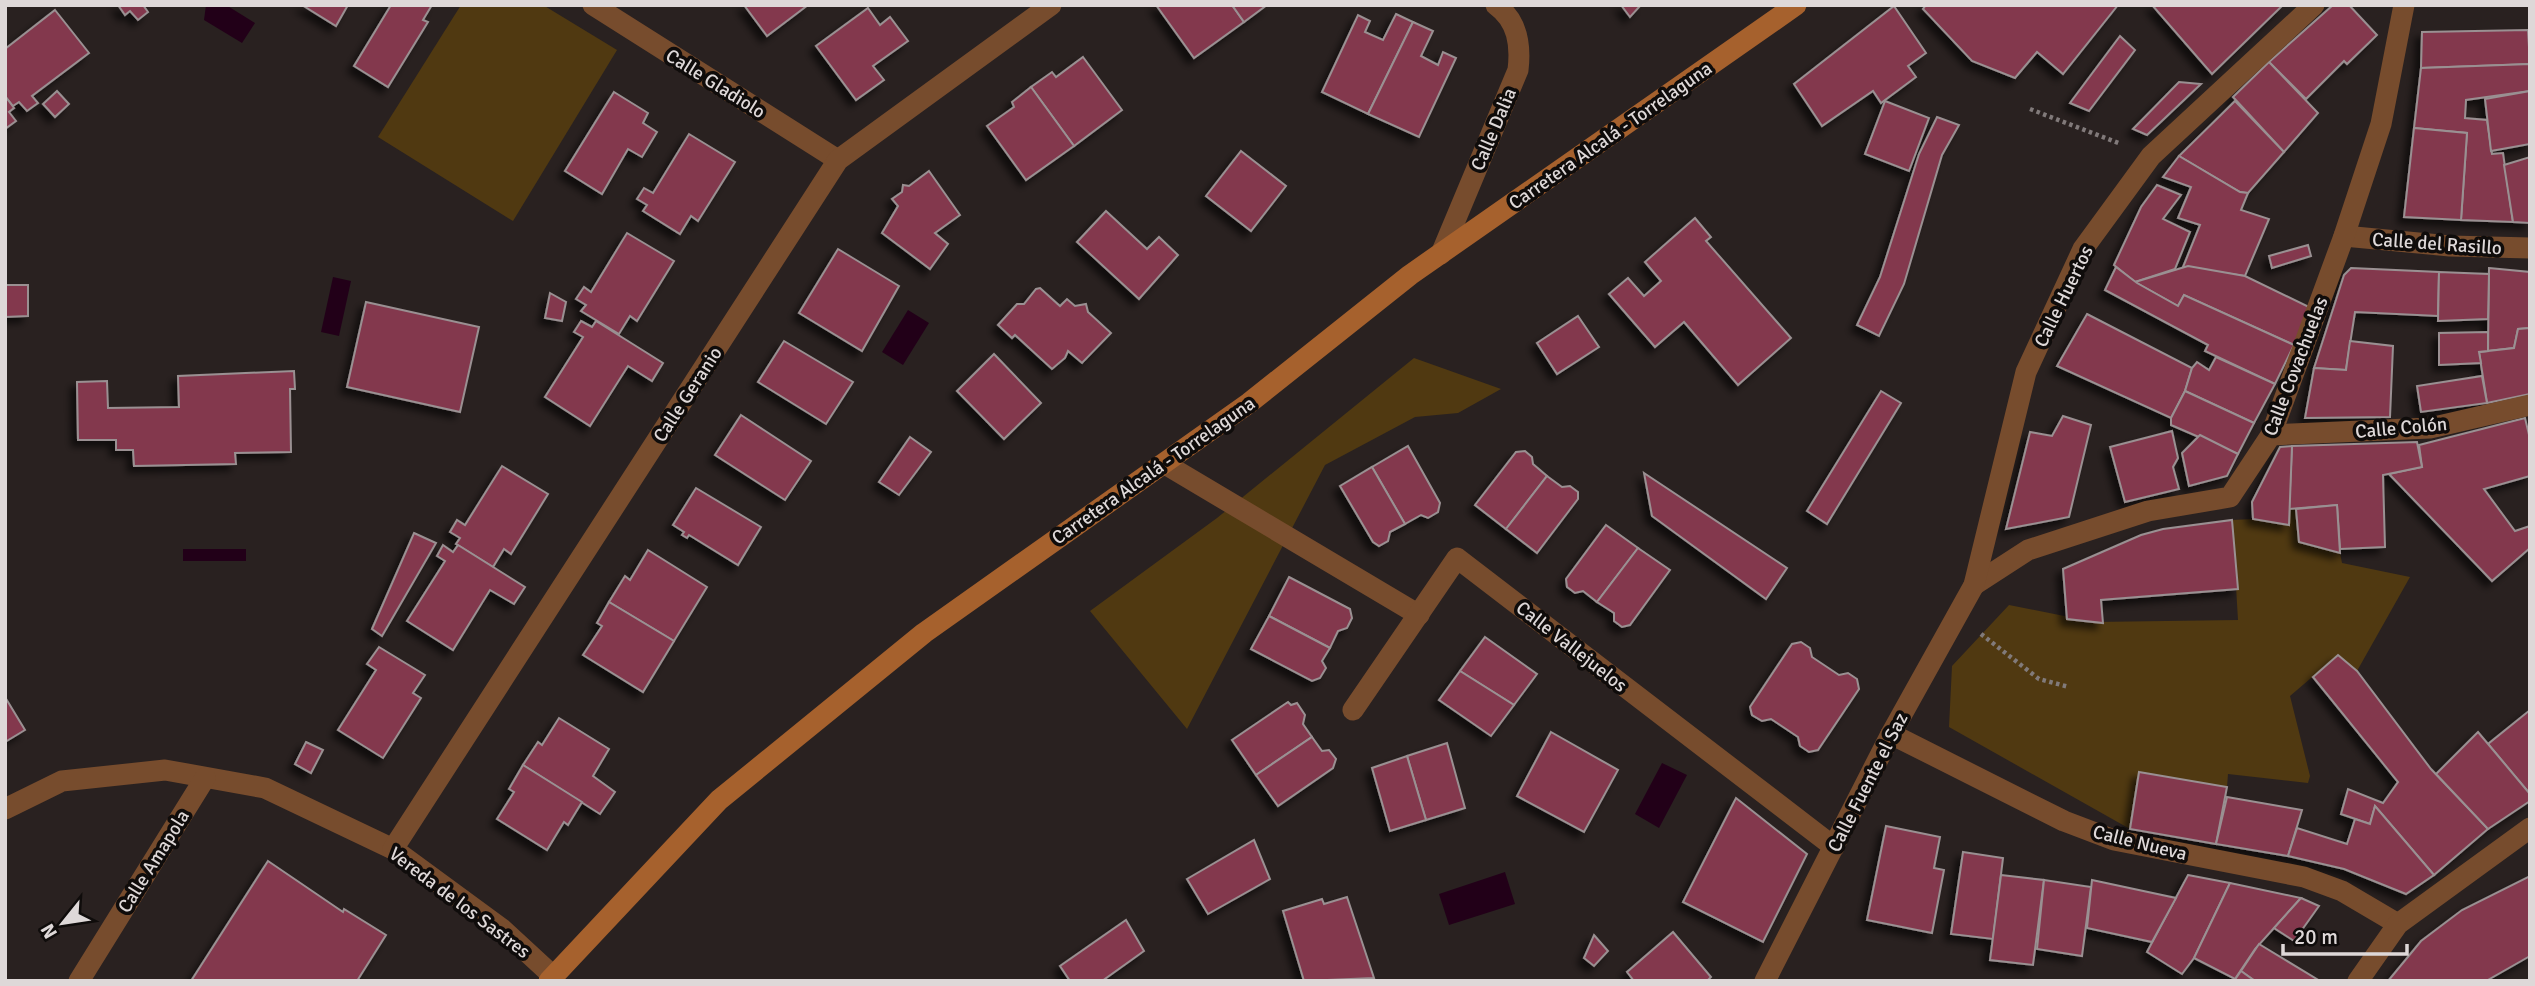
<svg xmlns="http://www.w3.org/2000/svg" width="2535" height="986" viewBox="0 0 2535 986" font-family="Signika,sans-serif">
<style>
.green{fill:#503911}
.water{fill:#220018}
.building{fill:#83394e;stroke:#9a9092;stroke-width:2;filter:url(#shadow)}
.lines{fill:none;stroke-linecap:round;stroke-linejoin:round}
.path{stroke:#817a7a;stroke-width:4.5;stroke-dasharray:3.5 3.5;stroke-linecap:butt}
.street{stroke:#774c2d;stroke-width:21}
.secondary{stroke:#a6612d;stroke-width:21}
.labels{text-anchor:middle;stroke-width:7;stroke-linejoin:round;paint-order:stroke}
.street-label{font-size:19px;fill:#ded8d8;stroke:#0f0c0b}
</style>
<defs>
<filter id="shadow"><feDropShadow dx="-6" dy="6" stdDeviation="3.5" flood-color="#0009"/></filter>
</defs>
<rect width="100%" height="100%" fill="#292120"/>
<g class="green">
<path d="M461 5H543L617 50 513 221 378 137Z"/>
<path d="M1414 358 1501 389 1458 413 1415 417 1325 465 1187 729 1090 611 1217 518Z"/>
<path d="M2289 509H2296L2300 542 2340 553 2342 563 2410 577 2357 671 2338 655 2290 696 2310 776 2308 783 2228 774 2227 787 2139 772 2130 829 1949 727 1952 666 2009 605 2094 622 2238 620 2232 520 2253 519 2288 525Z"/>
</g>
<g class="water">
<path d="M206 5H226L255 23 242 43 204 20Z"/>
<path d="M333 277 351 281 339 336 321 332Z"/>
<path d="M908 310 929 323 903 365 882 352Z"/>
<rect x="183" y="549" width="63" height="12"/>
<path d="M1662 763 1687 775 1659 828 1635 814Z"/>
<path d="M1505 872 1515 904 1449 925 1439 894Z"/>
</g>
<g class="building">
<path d="M118 5H143L148 12 138 20 130 11 125 15Z"/>
<path d="M302 5H348L336 26Z"/>
<path d="M391 5H432L423 20 428 22 388 87 354 66Z"/>
<path d="M744 5H808L767 36Z"/>
<path d="M1156 5H1232L1244 22 1194 58Z"/>
<path d="M1232 5H1267L1244 22Z"/>
<path d="M1621 5H1641L1630 17Z"/>
<path d="M1926 5H2118L2063 74 2037 52 2015 78 1972 61 1923 9Z"/>
<path d="M2152 5H2283L2212 74Z"/>
<path d="M2333 5H2349L2377 35 2347 64 2344 61 2306 99 2269 62Z"/>
<path d="M1894 6 1926 53 1908 66 1916 77 1881 103 1873 91 1822 126 1794 84Z"/>
<path d="M868 8 880 25 890 17 908 41 873 66 884 80 856 100 816 46Z"/>
<path d="M55 10 89 53 32 96 38 103 27 111 19 102 13 106 5 96V49Z"/>
<path d="M1396 14 1413 22 1368 114 1322 92 1358 15 1370 21 1365 32 1383 40Z"/>
<path d="M1413 22 1433 31 1421 56 1438 65 1443 52 1456 58 1419 137 1368 114Z"/>
<path d="M2528 30 2530 64 2421 68 2422 32Z"/>
<path d="M2120 36 2135 50 2089 111 2070 103Z"/>
<path d="M1083 57 1122 110 1074 146 1031 87 1052 72 1056 77Z"/>
<path d="M2269 62 2318 113 2284 152 2233 97Z"/>
<path d="M2530 64V91L2466 100 2465 118 2487 120 2492 154 2503 153 2513 222 2461 220 2467 133 2414 128 2421 68Z"/>
<path d="M2179 82 2201 84 2147 135 2133 129Z"/>
<path d="M1031 87 1074 146 1026 180 987 126 1014 107 1012 102Z"/>
<path d="M57 91 69 104 55 117 43 104Z"/>
<path d="M2530 91V144L2491 151 2485 99Z"/>
<path d="M614 92 648 113 643 123 657 132 642 157 628 149 602 194 565 171Z"/>
<path d="M5 96 14 108 9 112 16 121 5 129Z"/>
<path d="M1885 101 1929 118 1909 171 1865 154Z"/>
<path d="M2235 101 2284 152 2248 193 2240 192 2179 156Z"/>
<path d="M1937 117 1959 125 1942 155 1904 284 1879 336 1857 325 1880 277 1919 154Z"/>
<path d="M2414 128 2467 133 2461 220 2404 217Z"/>
<path d="M689 134 735 162 698 221 691 216 680 234 643 211 647 205 637 199 644 188 653 193Z"/>
<path d="M1241 151 1286 186 1251 231 1206 196Z"/>
<path d="M2179 156 2240 192 2248 193 2241 210 2269 219 2245 276 2183 267 2200 225 2178 218 2191 187 2163 177Z"/>
<path d="M2530 157V223L2513 222 2504 165Z"/>
<path d="M929 171 960 215 935 233 948 244 930 269 882 233 898 206 892 199 902 192 903 185 909 186Z"/>
<path d="M2157 185 2181 195 2163 219 2190 232 2175 269 2135 282 2114 265 2141 207Z"/>
<path d="M1106 211 1147 249 1159 237 1178 255 1139 299 1077 242Z"/>
<path d="M1695 218 1711 237 1706 241 1791 338 1738 385 1684 322 1655 347 1609 294 1628 278 1644 296 1661 281 1645 262Z"/>
<path d="M627 233 674 261 637 321 630 316 619 334 581 311 586 305 576 299 584 287 591 292Z"/>
<path d="M2308 245 2311 256 2272 268 2269 256Z"/>
<path d="M838 249 899 286 862 351 799 313Z"/>
<path d="M2188 266 2245 276 2313 309 2294 345 2184 295 2178 306 2135 282Z"/>
<path d="M2116 267 2137 283 2178 306 2184 295 2294 345 2275 384 2205 351 2208 345 2105 290Z"/>
<path d="M2351 268 2439 272 2438 316 2355 312 2346 370 2314 368 2344 275Z"/>
<path d="M2489 268 2530 272V328L2518 329 2514 348 2488 351Z"/>
<path d="M2439 272 2489 274 2488 319 2438 321Z"/>
<path d="M5 285H28V316L5 317Z"/>
<path d="M1040 288 1060 306 1067 299 1075 306 1086 304 1088 312 1111 333 1082 363 1068 351 1065 358 1052 369 1015 335 1012 338 998 325 1017 304H1024L1036 289Z"/>
<path d="M550 293 566 302 562 321 545 318Z"/>
<path d="M366 302 479 327 460 412 347 387Z"/>
<path d="M2087 314 2192 368 2185 391 2171 418 2057 366Z"/>
<path d="M1578 316 1599 347 1557 374 1537 343Z"/>
<path d="M581 321 592 327 596 321 663 363 652 381 628 366 590 426 545 397 583 337 574 332Z"/>
<path d="M2530 328V394L2487 403 2479 352 2514 348 2518 329Z"/>
<path d="M2488 332V351L2479 352 2481 363 2439 365V333Z"/>
<path d="M784 341 853 382 826 424 758 382Z"/>
<path d="M2350 341 2393 346 2390 417 2305 418 2314 368 2346 370Z"/>
<path d="M994 354 1041 403 1004 439 957 391Z"/>
<path d="M2216 357 2275 384 2254 423 2185 391 2192 368 2197 362 2209 370Z"/>
<path d="M294 371 295 389H290L291 452 235 453 236 464 134 466 133 450H116V440H78L77 382 107 381 108 408 179 407 178 376Z"/>
<path d="M2482 376 2487 403 2421 412 2417 386Z"/>
<path d="M1881 391 1901 403 1827 524 1807 511Z"/>
<path d="M2185 391 2254 423 2238 454 2171 425V418Z"/>
<path d="M741 415 811 461 785 500 715 455Z"/>
<path d="M2063 416 2091 425 2069 517 2006 529 2030 432 2052 436Z"/>
<path d="M2525 418 2530 439V476L2484 489 2515 531 2530 526V548L2492 581 2389 474 2422 467 2419 445Z"/>
<path d="M2172 431 2178 458 2173 467 2179 489 2125 502 2110 447Z"/>
<path d="M2200 435 2238 454 2227 476 2189 486 2182 453Z"/>
<path d="M910 437 931 452 899 495 879 482Z"/>
<path d="M2417 442 2422 467 2383 475 2385 547 2340 549 2337 505 2289 509 2292 446Z"/>
<path d="M1408 446 1440 503 1438 512 1428 518 1421 515 1405 524 1372 467Z"/>
<path d="M2292 446 2289 525 2253 519 2252 502 2280 447Z"/>
<path d="M1525 451 1532 457 1533 464 1547 476 1506 529 1475 505 1516 452Z"/>
<path d="M502 466 548 494 511 554 504 549 493 567 456 544 460 538 450 532 457 520 465 525Z"/>
<path d="M1372 467 1405 524 1390 532 1388 541 1379 546 1373 542 1340 486Z"/>
<path d="M1644 473 1787 568 1766 599 1652 516Z"/>
<path d="M1547 476 1562 487 1570 486 1578 492V499L1537 553 1506 529Z"/>
<path d="M696 488 761 527 738 565 689 535 687 538 682 535 684 532 673 525Z"/>
<path d="M2337 505 2340 553 2299 542 2296 509Z"/>
<path d="M2232 520 2238 589 2101 600 2103 623 2067 619 2063 569 2141 535 2163 529Z"/>
<path d="M1606 525 1638 548 1597 602 1583 591 1575 593 1567 587 1566 579Z"/>
<path d="M414 533 436 543 382 636 372 629Z"/>
<path d="M443 545 453 552 458 545 525 587 514 604 490 590 453 650 407 621 445 561 437 556Z"/>
<path d="M1638 548 1670 570 1630 625 1622 627 1614 621V613L1597 602Z"/>
<path d="M648 550 707 587 674 641 609 602 625 576 630 580Z"/>
<path d="M1289 577 1350 609 1352 618 1347 628 1338 631 1330 648 1269 616Z"/>
<path d="M609 602 674 641 643 692 583 655 602 626 597 623Z"/>
<path d="M1269 616 1330 648 1322 661 1326 668 1320 678 1312 681 1251 649Z"/>
<path d="M1485 637 1537 674 1514 705 1460 671Z"/>
<path d="M1801 642 1810 648 1812 657 1839 675 1848 673 1857 679 1859 689 1818 750 1809 752 1800 746 1798 737 1771 719 1762 721 1752 715 1750 707 1792 644Z"/>
<path d="M379 647 425 675 413 693 421 698 383 758 338 730 376 670 367 664Z"/>
<path d="M2338 655 2357 671 2431 769 2488 829 2434 875 2375 806 2370 824 2341 814 2348 789 2383 803 2398 782 2313 677Z"/>
<path d="M1460 671 1514 705 1491 736 1439 700Z"/>
<path d="M5 697 25 730 5 742Z"/>
<path d="M1288 702 1291 705 1297 703 1305 715 1303 724 1312 737 1256 775 1232 740Z"/>
<path d="M2530 710V794L2488 744Z"/>
<path d="M559 718 609 749 593 776 615 792 600 814 523 765 538 742 542 745Z"/>
<path d="M1551 732 1618 770 1584 832 1517 796Z"/>
<path d="M2478 732 2530 794V801L2488 829 2436 774Z"/>
<path d="M1312 737 1322 751 1329 750 1336 759 1333 768 1278 806 1256 775Z"/>
<path d="M306 742 323 750 311 773 295 764Z"/>
<path d="M1447 743 1465 808 1426 820 1407 756Z"/>
<path d="M1407 756 1426 820 1390 831 1372 768Z"/>
<path d="M523 765 582 802 568 825 564 822 547 850 497 819 514 792 509 789Z"/>
<path d="M2139 772 2227 787 2216 844 2130 829Z"/>
<path d="M2227 797 2302 810 2288 856 2216 844Z"/>
<path d="M1736 798 1807 854 1763 942 1683 902Z"/>
<path d="M2375 806 2434 875 2406 894 2344 869 2288 856 2297 828 2347 844 2355 819 2370 824Z"/>
<path d="M1886 826 1940 837 1934 868 1944 870 1932 933 1867 920Z"/>
<path d="M1254 840 1270 879 1208 914 1187 879Z"/>
<path d="M1963 852 2003 858 1993 939 1951 934Z"/>
<path d="M268 861 343 912 344 909 386 935 357 981H191Z"/>
<path d="M2001 875 2044 880 2033 965 1990 960Z"/>
<path d="M2188 875 2230 883 2194 958 2182 974 2147 952Z"/>
<path d="M2530 876V956L2486 981H2388L2421 941 2462 910Z"/>
<path d="M2044 880 2091 887 2082 956 2037 949Z"/>
<path d="M2092 880 2176 898 2152 942 2087 928Z"/>
<path d="M2230 883 2301 898 2255 949 2235 979 2194 958Z"/>
<path d="M1347 897 1374 978 1304 981 1283 911 1322 899 1324 904Z"/>
<path d="M2301 898 2319 906 2294 941 2274 928Z"/>
<path d="M1126 920 1144 951 1102 981H1070L1060 966Z"/>
<path d="M1673 932 1711 977 1707 981H1634L1627 972Z"/>
<path d="M1594 935 1608 951 1594 966 1584 958Z"/>
<path d="M2259 944 2320 981H2255L2241 971Z"/>
<path d="M2241 971 2255 981H2234Z"/>
</g>
<g class="lines">
<g class="path">
<path d="M2030 109 2121 144"/>
<path d="M1981 634 2039 679 2069 687"/>
</g>
<g class="street">
<path d="M593 5 838 160"/>
<path d="M2344 236 2450 246 2530 248"/>
<path d="M1441 254 1518 70C1521 45 1518 21 1496 5"/>
<path d="M2271 435 2430 428 2530 405"/>
<path d="M1165 464 1419 615"/>
<path d="M1974 585 2028 550 2148 511 2230 497 2271 435 2344 236 2381 124 2404 5"/>
<path d="M1353 710 1457 558 1834 847"/>
<path d="M1891 734 2064 821 2114 840 2304 877 2342 891 2398 924"/>
<path d="M5 809 62 781 165 770 265 788 393 849 502 929 553 976"/>
<path d="M393 849 838 160 1051 5"/>
<path d="M79 981 205 778"/>
<path d="M1765 981 1891 734 1974 585 2026 372 2083 249 2151 156 2314 5"/>
<path d="M2358 981 2398 924 2530 828"/>
</g>
<path class="secondary" d="M549 981 719 800 924 633 1249 403 1410 275 1796 5"/>
</g>
<g class="labels">
<g class="street-label">
<text transform="translate(716 83) rotate(32)" y="7">Calle Gladiolo</text>
<text transform="translate(1493 129) rotate(-67)" y="7">Calle Dalia</text>
<text transform="translate(1610 135) rotate(-35)" y="7">Carretera Alcalá - Torrelaguna</text>
<text transform="translate(2437 243) rotate(4)" y="7">Calle del Rasillo</text>
<text transform="translate(2063 296) rotate(-64)" y="7">Calle Huertos</text>
<text transform="translate(2295 366) rotate(-69)" y="7">Calle Covachuelas</text>
<text transform="translate(687 394) rotate(-57)" y="7">Calle Geranio</text>
<text transform="translate(2401 427) rotate(-5)" y="7">Calle Colón</text>
<text transform="translate(1153 470) rotate(-35)" y="7">Carretera Alcalá - Torrelaguna</text>
<text transform="translate(1572 646) rotate(38)" y="7">Calle Vallejuelos</text>
<text transform="translate(1867 782) rotate(-63)" y="7">Calle Fuente el Saz</text>
<text transform="translate(2140 842) rotate(14)" y="7">Calle Nueva</text>
<text transform="translate(153 861) rotate(-58)" y="7">Calle Amapola</text>
<text transform="translate(460 902) rotate(37)" y="7">Vereda de los Sastres</text>
</g>
</g>
<rect width="2535" height="986" fill="none" stroke="#ded8d8" stroke-width="14"/>
<g transform="translate(63 923) rotate(240)" stroke="#0f0c0b" stroke-width="5" paint-order="stroke">
<path d="M0-5L12 26L0 18L-12 26Z" fill="#ded8d8"/>
<text y="-10" font-size="19" font-weight="bold" text-anchor="middle" fill="#ded8d8">N</text>
</g>
<path d="M2283 944v10h124v-10" fill="none" stroke="#ded8d8" stroke-width="3.5"/>
<text x="2294" y="944" font-size="21" fill="#ded8d8" stroke="#0f0c0b" stroke-width="5" paint-order="stroke">20 m</text>
</svg>
